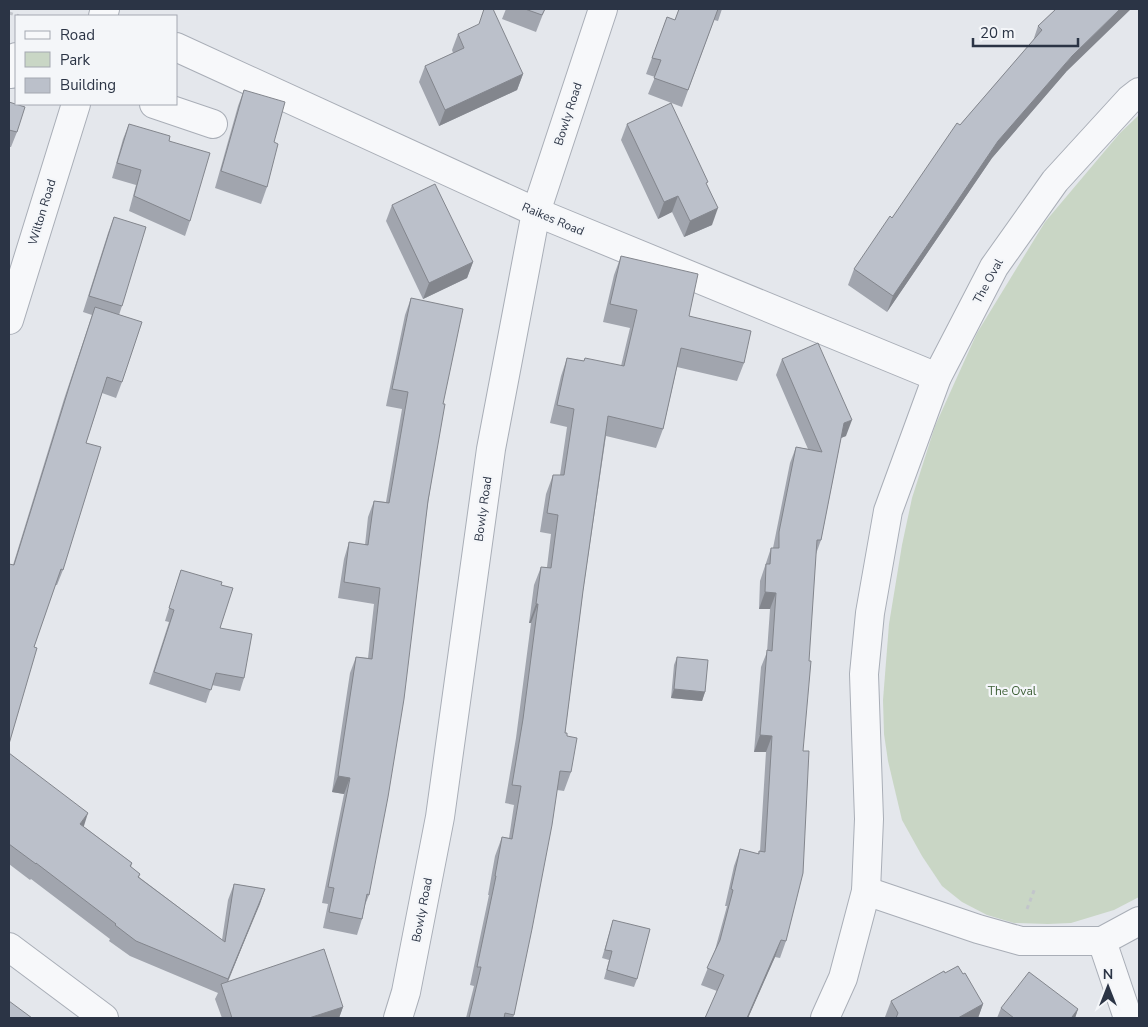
<svg xmlns="http://www.w3.org/2000/svg" width="1148" height="1027" viewBox="0 0 1148 1027" font-family="'Nunito Sans',sans-serif">
<style>
.green{fill:#c9d6c5}
.lines{fill:none;stroke-linecap:round;stroke-linejoin:round}
.street-casing{stroke:#a9aeb7;stroke-width:30}
.path{stroke:#c2c5cb;stroke-width:3;stroke-dasharray:4 4;stroke-linecap:butt}
.street{stroke:#f7f8fa;stroke-width:28}
.wall{fill:#a1a5ae}
.shaded-wall{fill:#83868d}
.building{fill:#bbc0ca;stroke:#83868d}
.labels{text-anchor:middle;stroke-width:4.5;stroke-linejoin:round;paint-order:stroke}
.street-label{font-size:12px;fill:#2b3445;stroke:#f4f6f9}
.park-label{font-size:12px;fill:#3f6138;stroke:#f4f6f9}
</style>
<rect width="100%" height="100%" fill="#e4e7ec"/>
<path class="green" d="M1139 115V897L1114 910 1071 923 1048 924 1014 923 987 915 962 902 942 886 922 856 902 820 888 761 884 734 883 700 889 624 902 545 912 498 935 426 977 333 1045 222 1120 133Z"/>
<g class="lines">
<g class="street-casing">
<g id="street">
<path d="M103 16 105 9"/>
<path d="M176 47 536 212 937 377"/>
<path d="M11 74 16 57"/>
<path d="M154 104 213 124"/>
<path d="M9 320 76 104"/>
<path d="M866 891 978 929 1021 941H1102L1139 921"/>
<path d="M1102 941 1128 1018"/>
<path d="M9 947 104 1018"/>
<path d="M398 1018 406 992 440 817 491 449 536 212 603 9"/>
<path d="M825 1018 843 978 866 891 869 819 864 674 870 613 888 511 937 377 994 267 1055 181 1130 99 1139 92"/>
</g>
</g>
<g class="path">
<path d="M9 13 19 16"/>
<path d="M1027 909 1035 888"/>
</g>
<use href="#street" class="street"/>
</g>
<g class="wall">
<path d="M506 9H545L536 32 502 19Z"/>
<path d="M679 9H722L718 21 714 20 682 107 648 94 655 77 646 74 667 17 675 20Z"/>
<path d="M1056 9 1066 72 992 158 887 312 848 285 854 269 892 218 960 125 1033 41 1038 26Z"/>
<path d="M458 34 523 74 517 90 439 126 419 82 425 66 453 53 452 50Z"/>
<path d="M244 90 274 142 267 187 261 204 215 188 238 106Z"/>
<path d="M9 102 17 132 11 147H9Z"/>
<path d="M129 124 169 141 190 221 185 236 129 211 136 185 112 178 123 139Z"/>
<path d="M627 124 707 185 712 225 684 237 672 212 658 219 621 140Z"/>
<path d="M392 205 473 262 467 278 423 299 386 221Z"/>
<path d="M114 217 122 306 119 315 122 382 116 398 102 393 86 443 63 570 57 585H55L34 647 9 744 13 565 64 399 92 315 83 312 108 233Z"/>
<path d="M621 256 689 316 744 363 737 381 677 367 663 429 656 448 606 436 583 591 565 733 567 736 571 772 564 791 557 790 514 1015 513 1018H466L474 986 470 985 489 895H488L495 856 502 837 509 838 514 805 505 803 516 738 531 623H529L534 585 541 567H547L551 534 540 532 546 494 553 475H560L567 427 550 423 561 376 567 358 584 361 621 366 630 328 603 322 614 275Z"/>
<path d="M411 298 443 404 369 895 365 905 362 919 357 935 323 928 328 904 322 903 344 794 332 792 350 673 356 657 368 658 374 604 338 598 344 559 349 542 365 545 368 517 374 501 386 502 402 409 386 406 405 315Z"/>
<path d="M782 359 846 436 841 438 821 540 816 554 786 941 780 958 775 957 748 1018H705L717 991 701 985 715 950 727 906H725L734 866 740 849 758 854 759 851H760L766 752H754L761 667 767 652 770 609H759L760 581 771 548H773L790 463 796 447 808 449 776 375Z"/>
<path d="M181 570 221 585 220 628 244 678 240 691 212 685 206 703 149 684 169 622 165 621Z"/>
<path d="M677 657 705 692 702 701 671 698 674 665Z"/>
<path d="M9 753 83 826 132 863 131 867 140 874 139 877 222 940 228 900 234 884 265 889 228 982 343 1007 339 1018H222L215 999 218 993 130 956 109 941 110 939 31 879 30 880 9 864Z"/>
<path d="M613 920 637 979 634 987 604 979 609 960 602 958Z"/>
<path d="M945 973 983 1004 978 1018H886L885 1017 891 1001Z"/>
<path d="M1001 1008 1078 1009 1075 1018H997Z"/>
</g>
<g class="shaded-wall">
<path d="M1120 9H1131L1066 72 992 158 887 312 893 296 998 141 1072 56Z"/>
<path d="M523 74 517 90 439 126 445 110Z"/>
<path d="M678 196 672 212 658 219 664 202Z"/>
<path d="M718 208 712 225 684 237 690 221Z"/>
<path d="M473 262 467 278 423 299 429 283Z"/>
<path d="M852 420 846 436 838 439 844 423Z"/>
<path d="M765 592 776 593 770 609H759Z"/>
<path d="M536 604H538L531 623H529Z"/>
<path d="M674 689 705 692 702 701 671 698Z"/>
<path d="M760 735 772 736 766 752H754Z"/>
<path d="M338 776 350 778 344 794 332 792Z"/>
<path d="M88 813 83 829 80 824Z"/>
<path d="M265 889 260 904 222 995 228 979Z"/>
<path d="M781 940 775 957 748 1018H747Z"/>
<path d="M983 1004 978 1018H958Z"/>
<path d="M343 1007 339 1018H309Z"/>
<path d="M1078 1009 1075 1018H1071Z"/>
</g>
<g class="building">
<path d="M484 9H493L523 74 445 110 425 66 464 48 458 34 479 24Z"/>
<path d="M525 9H545L542 15Z"/>
<path d="M679 9H718L688 90 654 78 661 60 652 58 667 17 675 20Z"/>
<path d="M1056 9H1120L1072 56 998 141 893 296 854 269 890 216 892 218 957 123 960 125 1042 30 1038 26Z"/>
<path d="M244 90 285 102 274 142 278 144 267 187 221 171Z"/>
<path d="M9 102 25 107 17 132 9 130Z"/>
<path d="M671 103 708 182 706 183 718 208 690 221 678 196 664 202 627 124Z"/>
<path d="M129 124 170 136 169 141 210 153 190 221 134 196 141 170 117 163Z"/>
<path d="M435 184 473 262 429 283 392 205Z"/>
<path d="M114 217 146 227 122 306 89 296Z"/>
<path d="M621 256 698 274 689 316 751 331 744 363 681 348 663 429 608 416 583 591 565 733H567V736L577 738 571 772 560 771 552 825 532 929 514 1015 505 1013 504 1018H469L481 967H477L496 876H495L502 837 512 839 521 786 512 785 523 719 538 604H536L541 567 551 568 558 515 547 513 553 475H564L574 409 557 405 567 358 584 361 585 358 624 366 637 310 610 304Z"/>
<path d="M411 298 463 309 443 404H445L428 501 404 699 388 797 369 895 367 894 362 919 329 912 334 888 328 887 350 778 338 776 356 657 372 659 380 588 344 582 349 542 368 545 374 501 389 503 408 392 392 389Z"/>
<path d="M95 307 142 322 122 382 107 377 86 443 101 447 63 570 61 569 34 647 37 648 9 744V564L14 565 70 384Z"/>
<path d="M818 343 852 420 844 423 821 540H817L809 661H811L803 751H809L803 873 786 941 781 940 747 1018H705L724 975 707 968 720 940 733 890 731 889 740 849 759 854V851L765 852 772 736 760 735 767 650 772 651 776 593 765 592 766 564H770L771 548H779V532L796 447 822 452 782 359Z"/>
<path d="M181 570 222 582 221 585 233 588 220 628 252 634 244 678 216 673 211 690 154 672 174 610 169 608Z"/>
<path d="M677 657 708 660 705 692 674 689Z"/>
<path d="M9 753 88 813 80 824 132 863 130 866 140 874 138 877 225 942 234 884 265 889 228 979 136 941 115 925 116 924 36 863V864L9 844Z"/>
<path d="M613 920 650 929 637 979 607 970 612 951 605 950Z"/>
<path d="M324 949 343 1007 309 1018H232L221 984Z"/>
<path d="M958 966 963 974 965 973 983 1004 958 1018H896L898 1013 891 1001 944 971 945 973Z"/>
<path d="M1029 972 1078 1009 1072 1017 1074 1018H1014L1001 1008Z"/>
<path d="M9 1001 32 1018H9Z"/>
</g>
<g class="labels">
<g class="street-label">
<text transform="translate(568 114) rotate(-72)" y="4">Bowly Road</text>
<text transform="translate(42 212) rotate(-73)" y="4">Wilton Road</text>
<text transform="translate(553 219) rotate(23)" y="4">Raikes Road</text>
<text transform="translate(988 281) rotate(-61)" y="4">The Oval</text>
<text transform="translate(483 509) rotate(-82)" y="4">Bowly Road</text>
<text transform="translate(422 910) rotate(-79)" y="4">Bowly Road</text>
</g>
<g class="park-label">
<text x="1012" y="695">The Oval</text>
</g>
</g>
<rect width="1148" height="1027" fill="none" stroke="#2b3445" stroke-width="20"/>
<rect x="15" y="15" width="162" height="90" fill="#f4f6f9" stroke="#a4a8b1"/>
<rect x="25" y="31" width="25" height="8" fill="#f7f8fa" stroke="#a4a8b1"/>
<text x="60" y="40" font-size="15" fill="#2b3445">Road</text>
<rect x="25" y="52" width="25" height="15" fill="#c9d6c5" stroke="#a4a8b1"/>
<text x="60" y="65" font-size="15" fill="#2b3445">Park</text>
<rect x="25" y="78" width="25" height="15" fill="#bbc0ca" stroke="#a4a8b1"/>
<text x="60" y="90" font-size="15" fill="#2b3445">Building</text>
<g transform="translate(1108 987)" stroke="#f4f6f9" stroke-width="4" paint-order="stroke">
<path d="M0-4L9 19L0 12L-9 19Z" fill="#2b3445"/>
<text y="-8" font-size="14" font-weight="bold" text-anchor="middle" fill="#2b3445">N</text>
</g>
<path d="M973 38v8h105v-8" fill="none" stroke="#2b3445" stroke-width="2.5"/>
<text x="980" y="38" font-size="15" fill="#2b3445" stroke="#f4f6f9" stroke-width="4" paint-order="stroke">20 m</text>
</svg>
